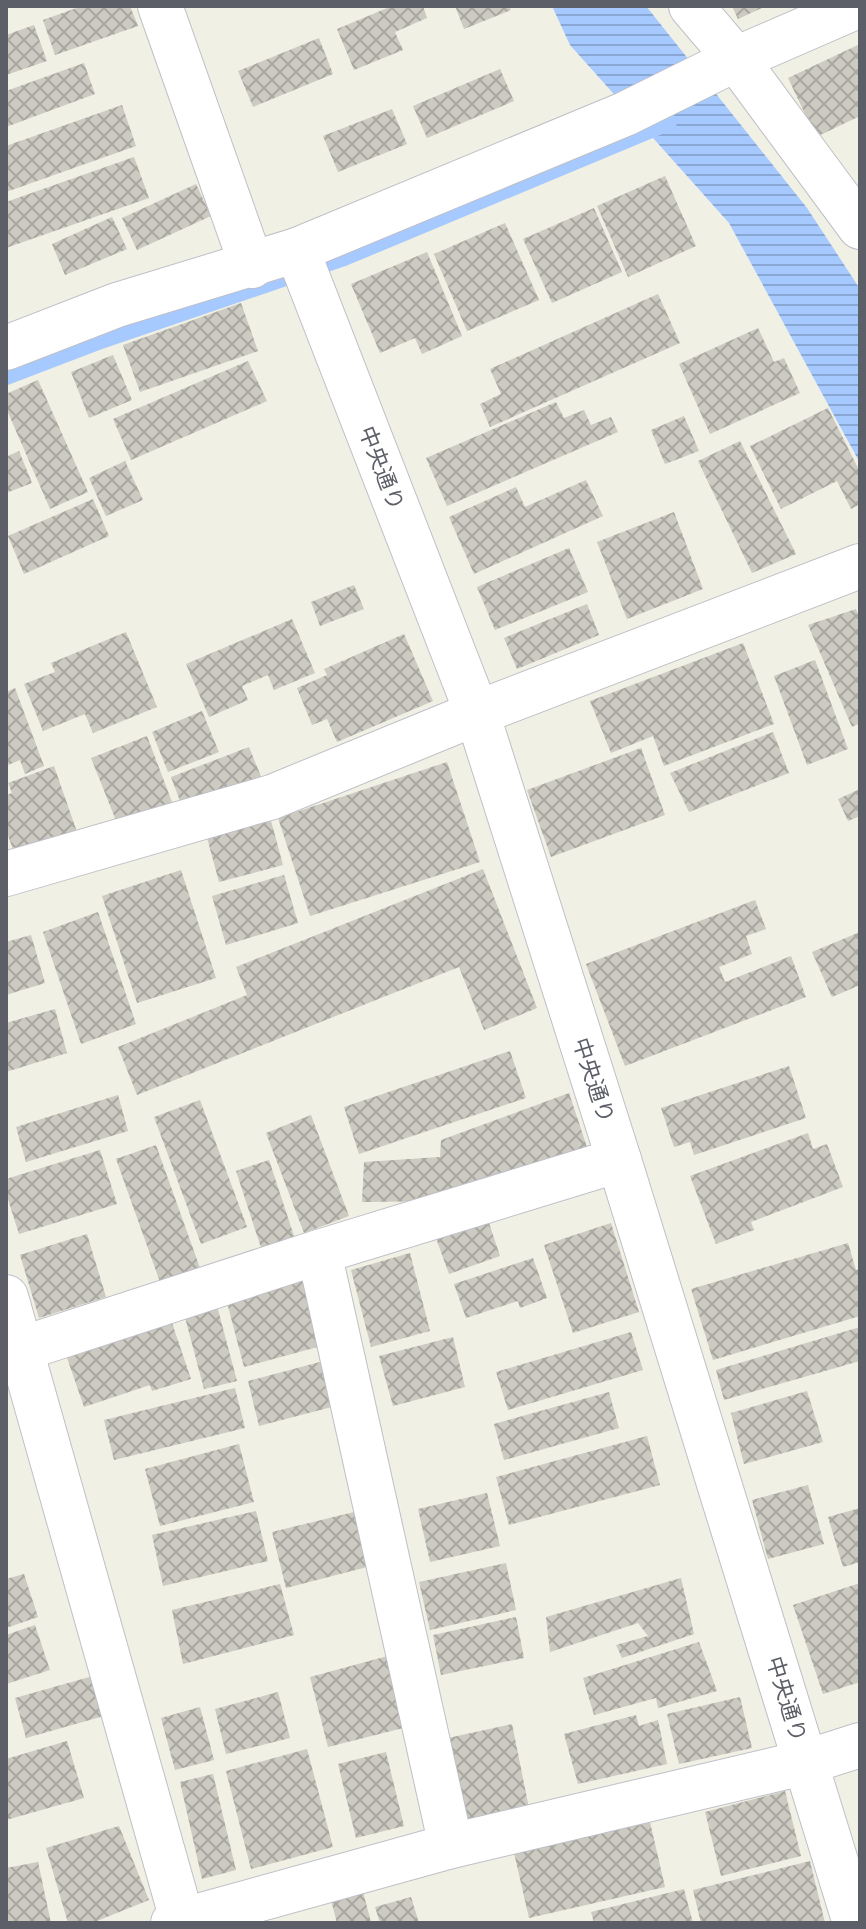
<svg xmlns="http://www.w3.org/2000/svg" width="866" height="1929" viewBox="0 0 866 1929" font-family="'IBM Plex Sans','Noto Sans JP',sans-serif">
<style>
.water{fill:url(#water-rules)}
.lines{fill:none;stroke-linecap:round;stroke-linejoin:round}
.stream{stroke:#a6c9ff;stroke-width:18}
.building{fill:url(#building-cross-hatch)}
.minor-casing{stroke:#bec0c7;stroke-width:46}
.minor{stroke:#fff;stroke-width:44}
.labels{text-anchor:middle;stroke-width:7;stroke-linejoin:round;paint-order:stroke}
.street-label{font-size:22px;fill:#5c5f67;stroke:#fff}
</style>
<defs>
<pattern id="water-rules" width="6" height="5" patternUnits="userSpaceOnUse" patternTransform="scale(2)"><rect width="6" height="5" fill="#a6c9ff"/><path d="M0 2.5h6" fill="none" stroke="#8aa6d2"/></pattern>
<pattern id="building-cross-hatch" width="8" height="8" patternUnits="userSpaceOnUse" patternTransform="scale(2)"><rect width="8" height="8" fill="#cccac1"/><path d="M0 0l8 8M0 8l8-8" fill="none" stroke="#a9a7a1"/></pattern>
</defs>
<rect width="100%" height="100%" fill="#f0f0e4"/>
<path class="water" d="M552 6H646L807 208 860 289V463L729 223 570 45Z"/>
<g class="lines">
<path class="stream" d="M6 376 95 342 344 257 668 122"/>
</g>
<g class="building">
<path d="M82 6H130L138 26 55 55 43 20Z"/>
<path d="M392 6H423L427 18 395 32 403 50 354 70 337 29Z"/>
<path d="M455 6H509L511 10 464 29Z"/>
<path d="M732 6H766L738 19Z"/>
<path d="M34 25 47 61 6 75V35Z"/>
<path d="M319 38 333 74 253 107 238 71Z"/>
<path d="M860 44V116L816 137 788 78Z"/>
<path d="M84 63 95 94 6 127V91Z"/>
<path d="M500 69 514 101 427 138 413 106Z"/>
<path d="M122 105 136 146 6 192V146Z"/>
<path d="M392 109 407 144 338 172 323 136Z"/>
<path d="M134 157 149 198 6 248V202Z"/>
<path d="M665 176 696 246 628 277 597 206Z"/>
<path d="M196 184 211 216 137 250 122 218Z"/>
<path d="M594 208 622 272 552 303 523 239Z"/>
<path d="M112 217 127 249 65 275 52 244Z"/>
<path d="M505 223 539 300 467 331 434 254Z"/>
<path d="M427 252 462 336 422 354 415 338 380 353 351 284Z"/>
<path d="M658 294 680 343 490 427 480 404 501 394 490 369Z"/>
<path d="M241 303 258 351 140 392 123 345Z"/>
<path d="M758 328 774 362 784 358 800 393 710 434 679 364Z"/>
<path d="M113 355 132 400 89 418 71 372Z"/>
<path d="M248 361 267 401 131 460 113 419Z"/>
<path d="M38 380 88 492 50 509 6 408V394Z"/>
<path d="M556 402 564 418 584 410 591 425 611 417 618 432 447 506 426 458Z"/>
<path d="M828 408 860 472V504L851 509 837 481 781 509 750 446Z"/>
<path d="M684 416 699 451 665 464 651 430Z"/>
<path d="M740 441 796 554 752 573 698 461Z"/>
<path d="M19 451 32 483 6 493V457Z"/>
<path d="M125 461 143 500 106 516 89 478Z"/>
<path d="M586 480 603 516 474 574 449 517 516 487 525 507Z"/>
<path d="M93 499 109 536 24 574 8 536Z"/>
<path d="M674 512 703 589 627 619 597 542Z"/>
<path d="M569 548 588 592 495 630 477 587Z"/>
<path d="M354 585 364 609 320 626 311 602Z"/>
<path d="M587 604 599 635 517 669 504 638Z"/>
<path d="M856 609 860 620V723L852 727 808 625Z"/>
<path d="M292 619 315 673 274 690 268 675 242 686 248 700 209 717 186 664Z"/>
<path d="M126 632 157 707 93 733 85 714 43 731 24 684 55 672 51 663Z"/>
<path d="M404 634 433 701 337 742 327 719 312 725 297 688 327 675 324 669Z"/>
<path d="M743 643 774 724 664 766 653 736 611 753 590 701Z"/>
<path d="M815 660 848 749 807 765 774 676Z"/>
<path d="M15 688 44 766 25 774 20 760 8 765 6 760V692Z"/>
<path d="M202 711 219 752 168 772 152 732Z"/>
<path d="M773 732 789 773 689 812 670 773Z"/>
<path d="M147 736 172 802 117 823 91 758Z"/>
<path d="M249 747 262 779 183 809 171 777Z"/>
<path d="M641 748 665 815 551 857 527 790Z"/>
<path d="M447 762 480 862 310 916 278 818Z"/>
<path d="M54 766 77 832 15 855 6 830V795L12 793 8 783Z"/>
<path d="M860 789V816L848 821 838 799Z"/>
<path d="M270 817 283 865 219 882 206 834Z"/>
<path d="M483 869 537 1008 484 1030 459 967 137 1095 118 1047 247 995 236 967Z"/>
<path d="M181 870 216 978 137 1003 102 896Z"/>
<path d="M284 875 298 923 226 945 212 896Z"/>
<path d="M755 900 766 929 746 936 752 954 719 967 725 982 791 956 806 997 625 1066 586 964Z"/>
<path d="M98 912 136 1024 81 1044 43 932Z"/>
<path d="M860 932V985L832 997 812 952Z"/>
<path d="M31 935 45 983 6 995V942Z"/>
<path d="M55 1009 67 1053 6 1072V1023Z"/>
<path d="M510 1051 526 1098 359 1154 344 1107Z"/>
<path d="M789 1066 806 1118 694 1155 690 1142 674 1147 661 1108Z"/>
<path d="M569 1093 590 1156 443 1201 362 1202 364 1162 440 1157 441 1140Z"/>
<path d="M118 1095 128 1131 26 1162 16 1127Z"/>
<path d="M200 1100 247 1227 201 1244 154 1117Z"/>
<path d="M311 1115 349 1216 304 1233 266 1133Z"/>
<path d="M808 1133 813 1149 827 1144 843 1187 751 1222 754 1230 716 1244 690 1176Z"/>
<path d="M156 1145 200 1268 160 1282 116 1159Z"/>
<path d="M100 1150 117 1204 19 1234 6 1193V1179Z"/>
<path d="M269 1160 297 1245 264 1257 236 1171Z"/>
<path d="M485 1211 500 1256 449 1274 433 1230Z"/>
<path d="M611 1223 639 1312 573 1333 544 1245Z"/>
<path d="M87 1234 106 1297 39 1318 20 1255Z"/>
<path d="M848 1243 856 1270 860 1269V1316L713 1360 691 1289Z"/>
<path d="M410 1253 430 1331 371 1347 351 1270Z"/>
<path d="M533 1258 547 1298 520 1308 518 1301 466 1318 454 1284Z"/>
<path d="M305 1273 325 1345 244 1367 225 1295Z"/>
<path d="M216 1302 237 1381 204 1389 183 1310Z"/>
<path d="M169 1314 191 1379 152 1391 150 1385 84 1407 64 1349Z"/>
<path d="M860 1327V1361L724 1400 716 1370Z"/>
<path d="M631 1332 643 1370 508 1410 496 1372Z"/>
<path d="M453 1337 465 1387 393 1406 379 1356Z"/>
<path d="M331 1359 343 1404 259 1426 248 1381Z"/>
<path d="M235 1388 245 1428 114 1460 104 1420Z"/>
<path d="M807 1391 823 1442 744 1464 731 1413Z"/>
<path d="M609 1392 619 1428 504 1460 494 1424Z"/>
<path d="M647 1436 660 1485 509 1525 496 1477Z"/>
<path d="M239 1444 254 1502 160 1526 145 1469Z"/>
<path d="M808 1485 824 1544 768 1559 752 1500Z"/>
<path d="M487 1493 500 1546 430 1562 418 1509Z"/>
<path d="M860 1508V1562L843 1567 828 1517Z"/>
<path d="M256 1511 268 1561 163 1586 152 1535Z"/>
<path d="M358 1511 371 1566 286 1588 272 1532Z"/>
<path d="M506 1563 516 1610 430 1630 419 1582Z"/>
<path d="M24 1574 38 1617 6 1628V1579Z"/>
<path d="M681 1578 694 1634 622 1658 616 1645 648 1636 638 1623 550 1652 546 1617Z"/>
<path d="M860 1583V1682L823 1694 793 1605Z"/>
<path d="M280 1584 294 1635 183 1664 172 1610Z"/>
<path d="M516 1617 524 1658 441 1675 433 1635Z"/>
<path d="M35 1625 50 1670 6 1684V1635Z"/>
<path d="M699 1642 717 1691 658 1708 656 1698 594 1715 583 1678Z"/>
<path d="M395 1654 411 1726 328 1747 310 1677Z"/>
<path d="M100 1674 111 1714 26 1738 15 1698Z"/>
<path d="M278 1692 290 1738 226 1754 215 1709Z"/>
<path d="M740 1697 752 1748 679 1764 667 1714Z"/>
<path d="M200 1707 214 1760 175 1770 161 1718Z"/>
<path d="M636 1715 639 1726 658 1720 667 1764 578 1784 564 1734Z"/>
<path d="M512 1724 530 1813 466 1826 448 1738Z"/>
<path d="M67 1741 84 1798 6 1820V1759Z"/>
<path d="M307 1749 333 1847 251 1869 226 1771Z"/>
<path d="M386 1752 404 1826 356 1838 338 1764Z"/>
<path d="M213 1774 236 1870 202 1879 180 1782Z"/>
<path d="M785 1791 801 1856 721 1876 705 1812Z"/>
<path d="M650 1822 665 1887 529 1918 514 1853Z"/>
<path d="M119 1826 149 1900 92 1923H68L46 1848Z"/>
<path d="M810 1861 825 1923H701L693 1890Z"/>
<path d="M38 1862 51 1923H8L6 1868Z"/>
<path d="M362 1888 371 1922 337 1923 330 1896Z"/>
<path d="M684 1889 693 1923H594L591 1912Z"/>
<path d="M411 1897 419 1923H380L375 1907Z"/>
</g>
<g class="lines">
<g class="minor-casing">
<g id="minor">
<path d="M160 6 252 266"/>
<path d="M691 6 736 59 860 227"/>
<path d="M297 250 477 713 619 1160 855 1923"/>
<path d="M6 348 117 305 297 250 625 114 736 59 858 6"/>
<path d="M6 874 272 797 477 713 860 566"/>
<path d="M319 1252 451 1846"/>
<path d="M6 1297 183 1923"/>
<path d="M6 1354 319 1252 619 1160"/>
<path d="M173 1923 451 1846 807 1762 860 1745"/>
</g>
</g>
<use href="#minor" class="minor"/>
</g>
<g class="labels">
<g class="street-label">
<text transform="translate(382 468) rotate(69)" y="8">中央通り</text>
<text transform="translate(594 1080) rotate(72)" y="8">中央通り</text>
<text transform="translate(787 1699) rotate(73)" y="8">中央通り</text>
</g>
</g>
<rect width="866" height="1929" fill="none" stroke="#5c5f67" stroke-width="16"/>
</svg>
